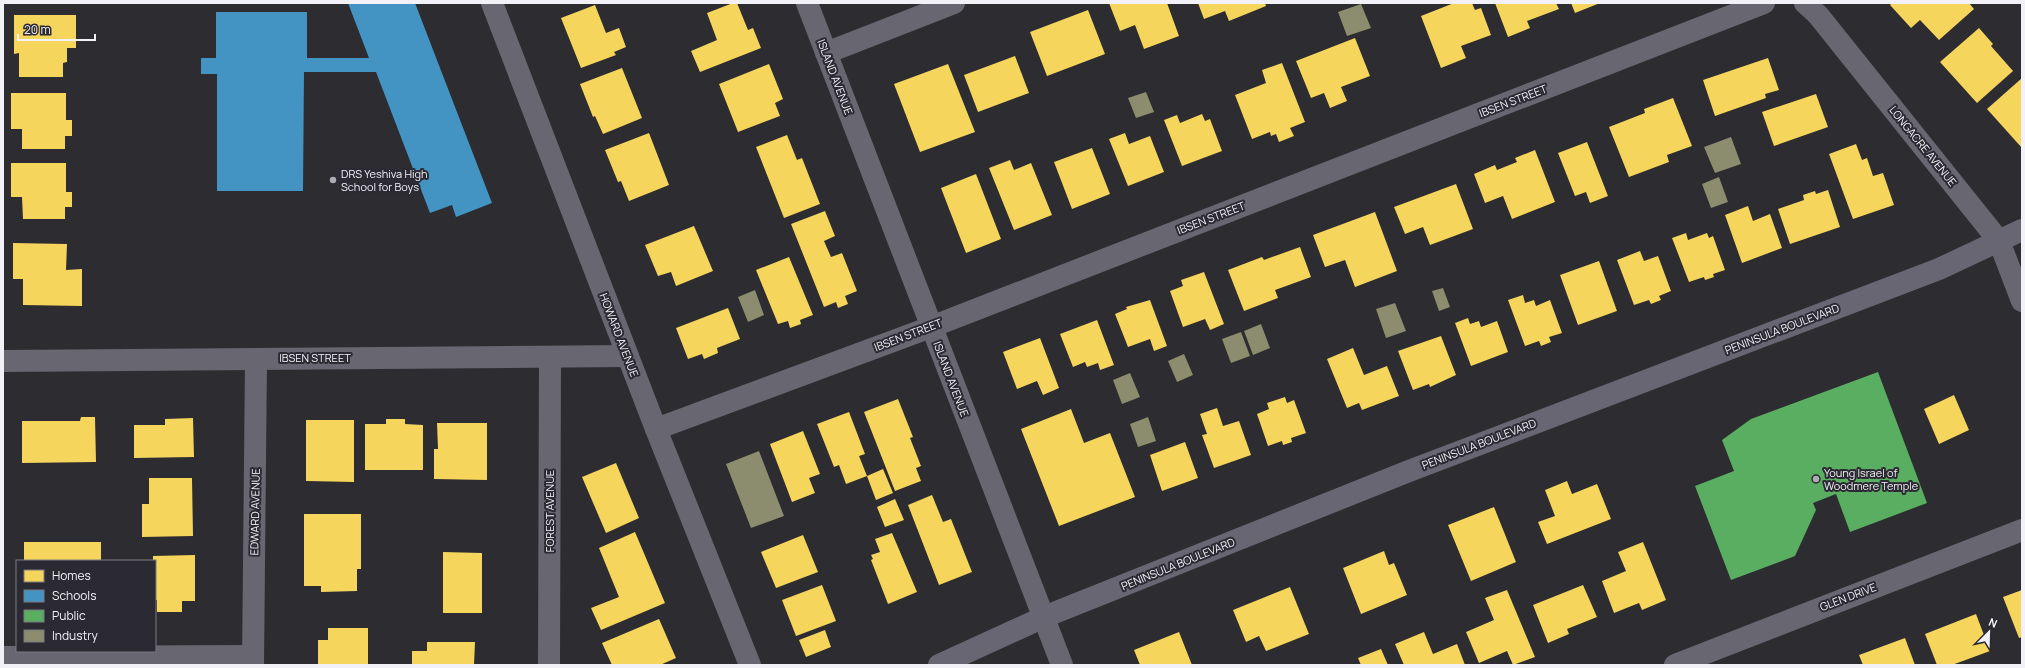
<svg xmlns="http://www.w3.org/2000/svg" width="2025" height="668" viewBox="0 0 2025 668" font-family="Manrope,sans-serif">
<style>
.homes{fill:#f6d55c}
.schools{fill:#4393c3}
.public{fill:#5aae61}
.industry{fill:#8c8c6e}
.lines{fill:none;stroke-linecap:round;stroke-linejoin:round}
.minor{stroke:#686671;stroke-width:22}
.major{stroke:#686672;stroke-width:22}
.poi-dot{fill:#adacb2;stroke:#2b2a33;stroke-width:1.5}
.labels{text-anchor:middle;stroke-width:4;stroke-linejoin:round;paint-order:stroke}
.street-label{font-size:11px;fill:#f2f1f7;stroke:#2b2a33}
.poi-label{font-size:11px;fill:#f2f1f7;stroke:#2b2a33;text-anchor:start}
</style>
<rect width="100%" height="100%" fill="#2c2c31"/>
<g class="homes">
<path d="M733 3H737L748 30 753 28 761 48 700 72 691 51 717 40 707 13Z"/>
<path d="M1109 3H1167L1179 36 1144 49 1135 25 1120 31Z"/>
<path d="M1198 3H1265L1266 6 1229 21 1225 11 1204 19Z"/>
<path d="M1454 3H1472L1475 10 1481 8 1491 35 1461 46 1466 58 1441 68 1421 16Z"/>
<path d="M1495 3H1556L1559 9 1527 21 1530 28 1508 37Z"/>
<path d="M1571 3H1600L1575 13Z"/>
<path d="M1892 3H1969L1974 9 1939 40 1920 20 1911 28 1890 5Z"/>
<path d="M595 5 606 33 619 28 626 47 614 52 616 55 581 68 561 18Z"/>
<path d="M1088 10 1105 54 1047 76 1030 32Z"/>
<path d="M14 15H76V48H67V62L63 63V77H19V53L14 54Z"/>
<path d="M1979 28 1993 44 1991 46 2013 71 1977 103 1940 62Z"/>
<path d="M1355 38 1370 76 1341 87 1347 101 1330 108 1324 93 1311 98 1296 61Z"/>
<path d="M1015 56 1029 93 978 112 964 75Z"/>
<path d="M1768 58 1779 90 1765 94 1766 98 1715 116 1703 80Z"/>
<path d="M1282 63 1305 122 1290 128 1294 136 1279 142 1276 134 1271 136 1270 132 1252 139 1235 95 1266 83 1262 70Z"/>
<path d="M769 64 783 99 775 103 780 116 738 132 719 84Z"/>
<path d="M948 64 975 132 920 152 894 84Z"/>
<path d="M622 68 642 118 603 134 595 116 593 117 580 84Z"/>
<path d="M2022 78V148L1987 109Z"/>
<path d="M11 93H66V120H72V136H65V149H22V129H11Z"/>
<path d="M1816 94 1828 127 1774 146 1762 112Z"/>
<path d="M1673 98 1692 146 1667 155 1669 162 1629 177 1609 127 1645 113 1644 109Z"/>
<path d="M1202 114 1205 121 1210 119 1222 151 1182 166 1164 120 1177 115 1180 123Z"/>
<path d="M649 133 669 185 629 201 621 181 618 182 605 150Z"/>
<path d="M1125 133 1129 144 1150 136 1164 172 1128 186 1109 139Z"/>
<path d="M787 135 797 160 802 158 820 204 784 218 756 147Z"/>
<path d="M1587 142 1608 196 1590 203 1586 192 1575 196 1558 153Z"/>
<path d="M1856 144 1862 160 1867 158 1873 176 1883 173 1894 205 1853 219 1829 154Z"/>
<path d="M1092 148 1110 194 1072 209 1054 162Z"/>
<path d="M1535 150 1555 202 1512 219 1503 196 1485 203 1474 174 1495 165 1497 170 1517 162 1515 158Z"/>
<path d="M1010 160 1014 170 1031 163 1052 215 1014 230 989 168Z"/>
<path d="M11 163H66V192H72V207H65V219H23L22 197H11Z"/>
<path d="M976 174 1001 239 966 253 941 188Z"/>
<path d="M1456 184 1473 229 1430 245 1423 227 1405 234 1394 207Z"/>
<path d="M1828 190 1840 227 1790 244 1778 209 1804 200 1803 195 1815 191 1816 194Z"/>
<path d="M1748 206 1753 221 1770 214 1782 248 1742 263 1725 215Z"/>
<path d="M825 211 835 236 824 241 831 257 842 253 857 291 845 296 848 304 838 308 836 302 824 307 791 224Z"/>
<path d="M1375 212 1397 271 1355 287 1345 260 1325 267 1313 235Z"/>
<path d="M694 226 713 271 676 286 671 272 658 276 645 245Z"/>
<path d="M1686 233 1688 240 1707 233 1709 238 1713 236 1725 270 1713 274 1714 277 1705 280 1704 277 1689 282 1672 238Z"/>
<path d="M13 243 67 244 66 270 82 269V306L23 305V279H13Z"/>
<path d="M1300 247 1311 277 1275 290 1278 298 1244 311 1228 270 1262 257 1264 260Z"/>
<path d="M1640 251 1644 261 1658 256 1671 291 1659 296 1661 300 1651 304 1649 300 1634 305 1617 260Z"/>
<path d="M789 257 813 315 800 320 801 324 790 328 788 321 778 324 756 270Z"/>
<path d="M1599 261 1617 311 1578 325 1560 275Z"/>
<path d="M1204 272 1224 324 1210 330 1205 319 1183 327 1170 291 1183 286 1181 280Z"/>
<path d="M1523 295 1525 303 1534 300 1536 306 1550 300 1562 333 1549 337 1551 342 1541 346 1539 341 1525 346 1508 300Z"/>
<path d="M1150 300 1167 346 1154 351 1150 339 1128 347 1115 314 1127 309 1126 307Z"/>
<path d="M728 308 740 339 717 348 718 353 704 359 702 354 688 359 676 328Z"/>
<path d="M1468 318 1470 324 1479 321 1481 327 1497 321 1508 352 1471 366 1455 323Z"/>
<path d="M1097 320 1114 365 1100 370 1098 363 1087 367 1085 362 1073 367 1060 334Z"/>
<path d="M1441 336 1456 375 1430 387 1429 384 1413 390 1398 351Z"/>
<path d="M1040 338 1059 388 1043 395 1037 381 1017 389 1003 352Z"/>
<path d="M1353 348 1364 375 1387 366 1399 396 1362 410 1359 403 1347 408 1327 359Z"/>
<path d="M1954 395 1969 430 1939 444 1924 409Z"/>
<path d="M1285 397 1287 403 1294 400 1306 433 1291 438 1292 442 1283 445 1282 441 1268 446 1257 414 1269 409 1267 403Z"/>
<path d="M898 399 913 437 910 438 921 466 916 468 921 481 895 491 864 412Z"/>
<path d="M1217 408 1223 426 1239 421 1251 455 1214 468 1202 435 1207 434 1200 414Z"/>
<path d="M1071 409 1084 443 1110 433 1135 497 1059 526 1021 429Z"/>
<path d="M849 412 865 454 859 456 867 476 883 469 893 493 876 500 867 476 846 484 839 465 834 467 817 424Z"/>
<path d="M81 417H95L96 462 22 463V421H80Z"/>
<path d="M193 418 194 457 134 458V425H165V419Z"/>
<path d="M386 419H405V424L423 425V470H365V424H386Z"/>
<path d="M306 420H354V482L306 481Z"/>
<path d="M437 423H487V480L434 479V449H438Z"/>
<path d="M803 431 820 474 809 478 815 493 792 502 770 444Z"/>
<path d="M1185 442 1198 478 1162 491 1150 455Z"/>
<path d="M616 463 639 518 606 533 582 477Z"/>
<path d="M149 478H192L193 536 142 537V504H149Z"/>
<path d="M1567 481 1572 494 1597 484 1611 519 1547 544 1538 522 1555 516 1545 490Z"/>
<path d="M932 495 943 522 951 519 972 572 939 585 908 505Z"/>
<path d="M895 499 904 520 885 527 877 507Z"/>
<path d="M1494 507 1516 562 1471 581 1448 525Z"/>
<path d="M304 514H361V569H357V591L321 592V586H304Z"/>
<path d="M635 532 665 603 601 630 591 608 619 597 599 548Z"/>
<path d="M892 533 917 592 888 604 871 560 873 559 871 555 880 552 875 539Z"/>
<path d="M803 535 818 572 776 588 761 552Z"/>
<rect x="24" y="542" width="77" height="19"/>
<path d="M1643 542 1666 600 1642 610 1639 603 1614 613 1602 581 1626 571 1618 552Z"/>
<path d="M1384 551 1389 565 1394 563 1407 595 1361 614 1343 568Z"/>
<path d="M443 552 482 553V613H443Z"/>
<path d="M195 555V601H182V612H157V600H155V561H153V556Z"/>
<path d="M822 585 836 621 796 636 782 600Z"/>
<path d="M1583 585 1597 617 1567 629 1569 634 1548 643 1533 605Z"/>
<path d="M1290 587 1309 634 1266 651 1259 636 1246 642 1233 610Z"/>
<path d="M1507 590 1535 657 1513 665 1507 651 1479 663 1466 632 1494 620 1485 598Z"/>
<path d="M2022 590V637L2019 638 2003 597Z"/>
<path d="M1976 614 1990 651 1952 665H1937L1925 634Z"/>
<path d="M659 619 676 658 660 665H612L602 643Z"/>
<path d="M328 628H368V665H318V640H328Z"/>
<path d="M825 630 831 647 806 657 799 640Z"/>
<path d="M1179 632 1192 665H1140L1134 650Z"/>
<path d="M1424 632 1433 654 1457 644 1465 665H1404L1395 644Z"/>
<path d="M1905 638 1915 665H1863L1859 655Z"/>
<path d="M427 642H475L474 665H412V651H427Z"/>
<path d="M1381 649 1388 665H1361L1358 658Z"/>
</g>
<path class="schools" d="M348 3H415L492 203 456 217 452 205 430 213 376 72H304L303 191H217V74H201V58H216V12H307V58H369Z"/>
<path class="public" d="M1878 372 1927 503 1850 532 1836 494 1813 503 1816 510 1795 556 1731 580 1695 486 1734 471 1722 440 1751 419Z"/>
<g class="industry">
<path d="M1361 4 1371 28 1347 36 1338 12Z"/>
<path d="M1146 92 1154 112 1136 118 1128 98Z"/>
<path d="M1731 137 1741 164 1715 173 1704 147Z"/>
<path d="M1719 177 1728 202 1711 208 1702 184Z"/>
<path d="M1443 288 1450 307 1439 311 1432 291Z"/>
<path d="M755 290 764 315 748 322 738 297Z"/>
<path d="M1395 303 1406 331 1386 338 1376 309Z"/>
<path d="M1261 324 1270 348 1253 355 1244 331Z"/>
<path d="M1241 332 1250 356 1231 363 1222 339Z"/>
<path d="M1184 354 1193 375 1177 382 1168 361Z"/>
<path d="M1130 373 1140 397 1122 404 1113 380Z"/>
<path d="M1148 417 1156 441 1138 447 1130 424Z"/>
<path d="M759 451 784 516 751 528 726 464Z"/>
</g>
<g class="lines">
<g class="minor">
<path d="M492 3 656 429 750 665"/>
<path d="M807 3 1062 665"/>
<path d="M1805 3 1818 15 1999 241 2022 301"/>
<path d="M826 53 954 3"/>
<path d="M3 361 628 356"/>
<path d="M656 429 931 327 1764 3"/>
<path d="M3 657 253 656"/>
<path d="M253 665 256 359"/>
<path d="M549 665 550 357"/>
<path d="M1675 665 2022 530"/>
</g>
<path class="major" d="M939 665 1044 617 1409 471 1939 269 2022 230"/>
</g>
<g class="poi-dot">
<circle cx="333" cy="180" r="4"/>
<circle cx="1816" cy="479" r="4"/>
</g>
<g class="labels">
<g class="street-label">
<text transform="translate(835 77) rotate(69)" y="4">ISLAND AVENUE</text>
<text transform="translate(1513 101) rotate(-21)" y="4">IBSEN STREET</text>
<text transform="translate(1923 146) rotate(51)" y="4">LONGACRE AVENUE</text>
<text transform="translate(1211 218) rotate(-21)" y="4">IBSEN STREET</text>
<text transform="translate(1782 329) rotate(-21)" y="4">PENINSULA BOULEVARD</text>
<text transform="translate(619 335) rotate(69)" y="4">HOWARD AVENUE</text>
<text transform="translate(908 335) rotate(-21)" y="4">IBSEN STREET</text>
<text x="315" y="362">IBSEN STREET</text>
<text transform="translate(951 379) rotate(69)" y="4">ISLAND AVENUE</text>
<text transform="translate(1479 444) rotate(-21)" y="4">PENINSULA BOULEVARD</text>
<text transform="translate(550 511) rotate(-90)" y="4">FOREST AVENUE</text>
<text transform="translate(255 512) rotate(-89)" y="4">EDWARD AVENUE</text>
<text transform="translate(1178 564) rotate(-22)" y="4">PENINSULA BOULEVARD</text>
<text transform="translate(1848 597) rotate(-21)" y="4">GLEN DRIVE</text>
</g>
<g class="poi-label">
<text x="341" y="178">DRS Yeshiva High<tspan x="341" dy="13">School for Boys</tspan></text>
<text x="1824" y="477">Young Israel of<tspan x="1824" dy="13">Woodmere Temple</tspan></text>
</g>
</g>
<rect width="2025" height="668" fill="none" stroke="#f2f1f7" stroke-width="8"/>
<rect x="16" y="560" width="140" height="92" fill="#2b2a33" stroke="#7b7a81"/>
<rect x="24" y="570" width="20" height="12" fill="#f6d55c" stroke="#7b7a81"/>
<text x="52" y="580" font-size="12" fill="#f2f1f7">Homes</text>
<rect x="24" y="590" width="20" height="12" fill="#4393c3" stroke="#7b7a81"/>
<text x="52" y="600" font-size="12" fill="#f2f1f7">Schools</text>
<rect x="24" y="610" width="20" height="12" fill="#5aae61" stroke="#7b7a81"/>
<text x="52" y="620" font-size="12" fill="#f2f1f7">Public</text>
<rect x="24" y="630" width="20" height="12" fill="#8c8c6e" stroke="#7b7a81"/>
<text x="52" y="640" font-size="12" fill="#f2f1f7">Industry</text>
<g transform="translate(1989 632) rotate(23)" stroke="#2b2a33" stroke-width="3" paint-order="stroke">
<path d="M0-3L7 15L0 10L-7 15Z" fill="#f2f1f7"/>
<text y="-6" font-size="11" font-weight="bold" text-anchor="middle" fill="#f2f1f7">N</text>
</g>
<path d="M18 34v6h77v-6" fill="none" stroke="#f2f1f7" stroke-width="2"/>
<text x="24" y="34" font-size="12" fill="#f2f1f7" stroke="#2b2a33" stroke-width="3" paint-order="stroke">20 m</text>
</svg>
